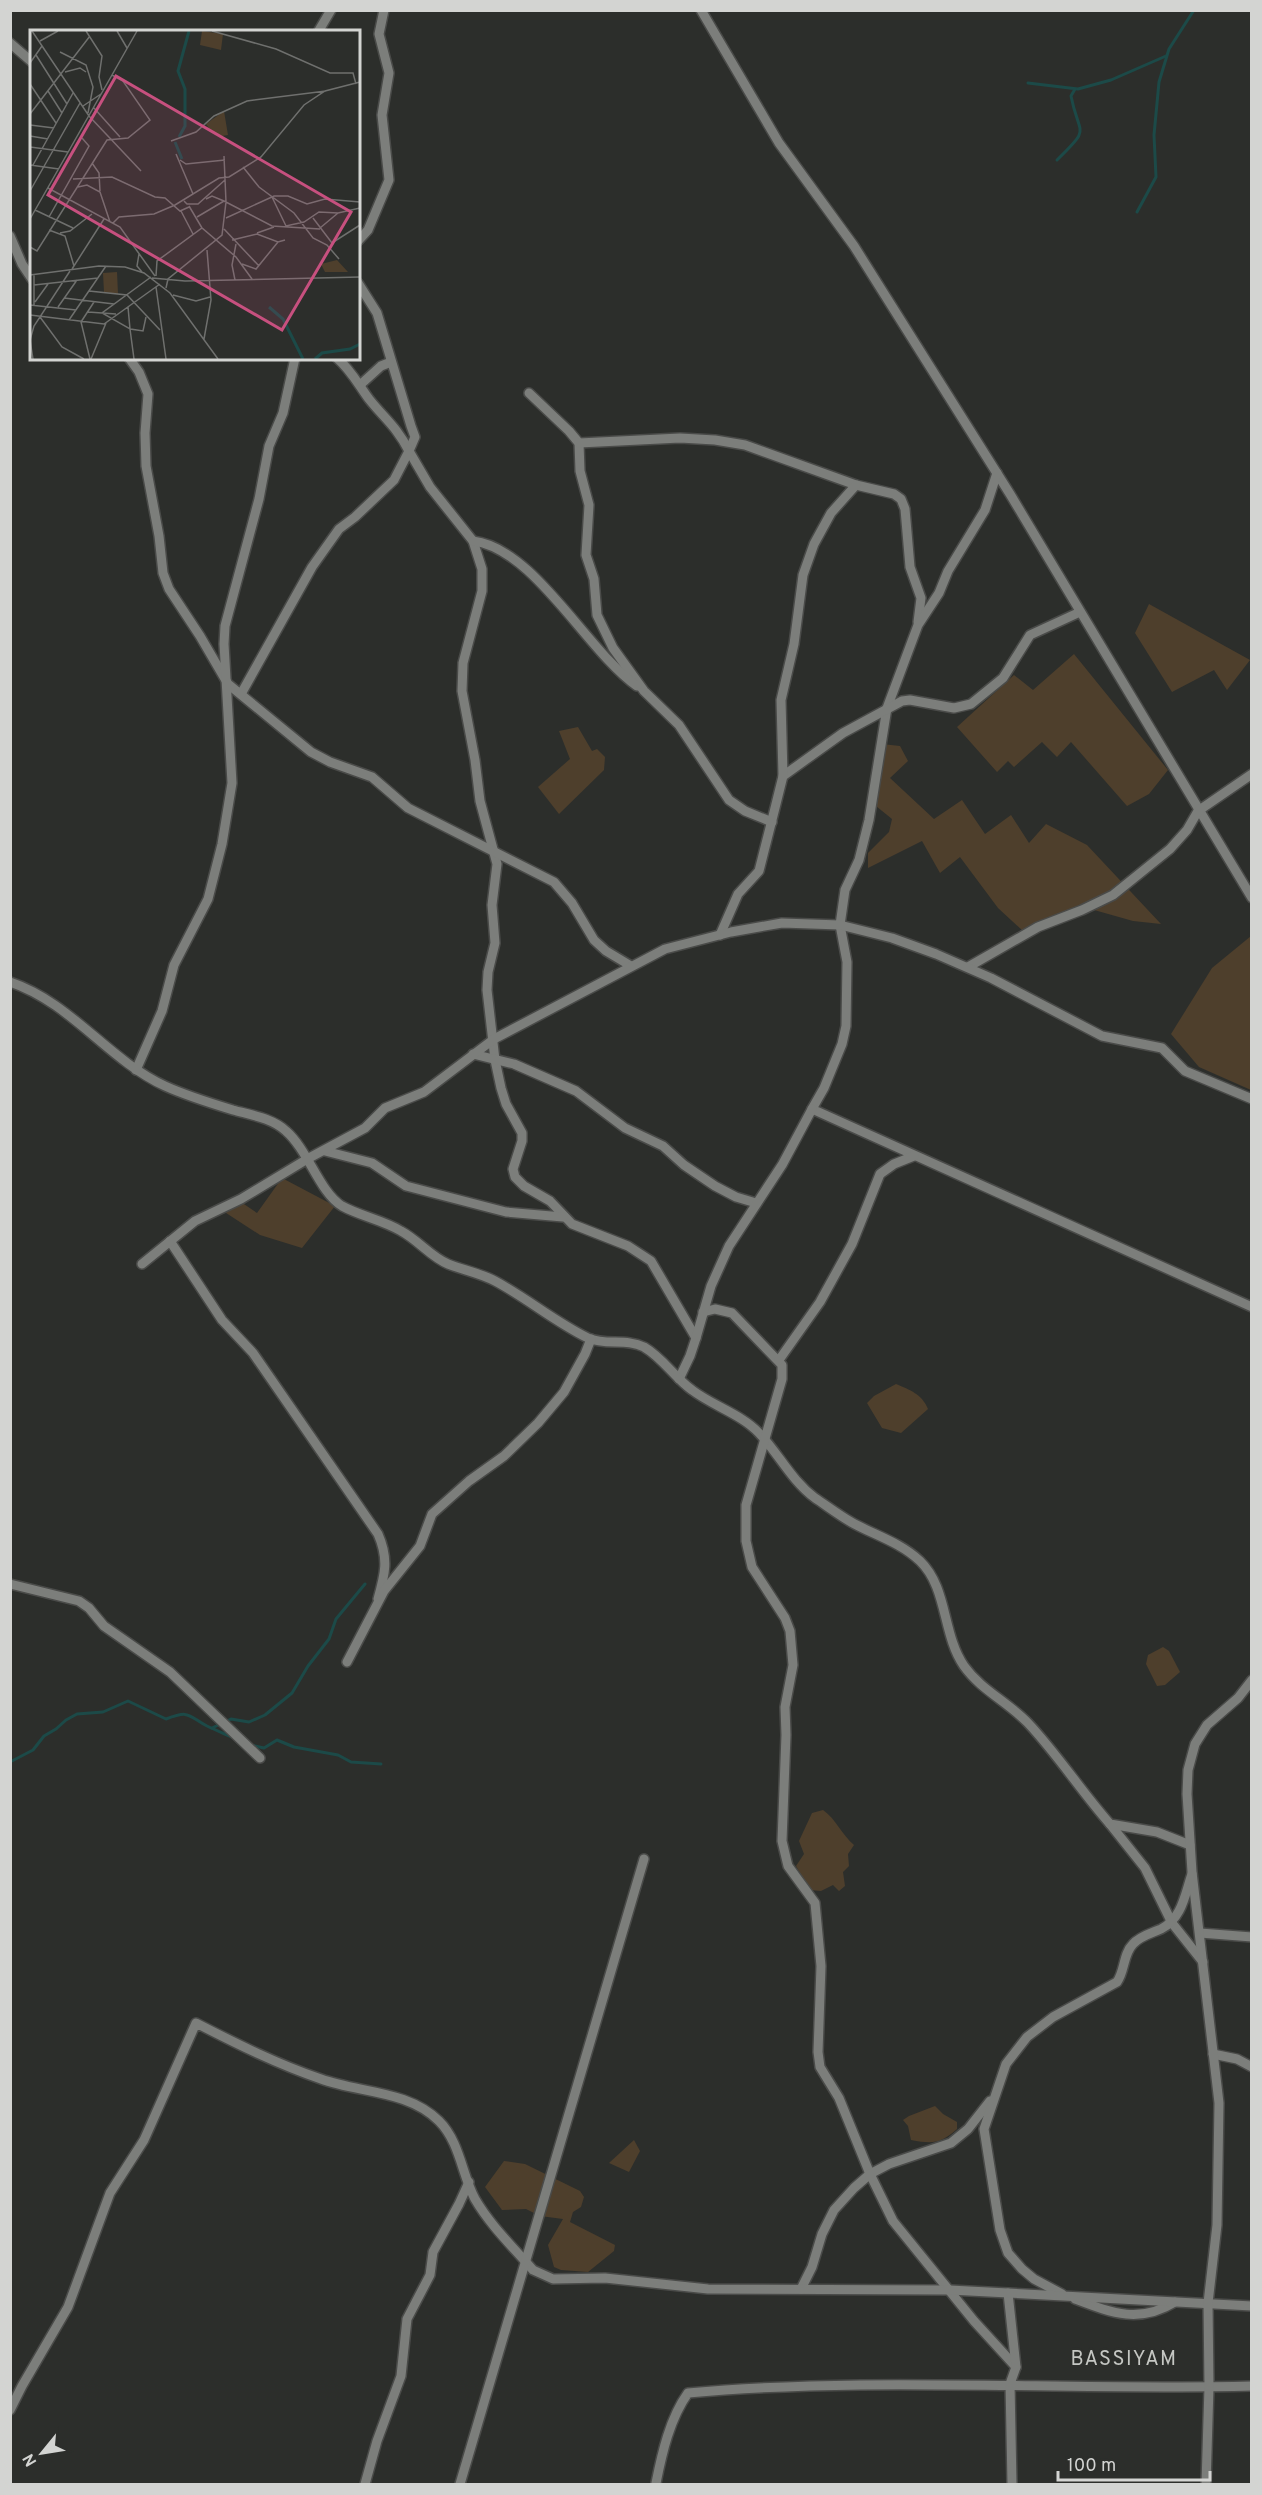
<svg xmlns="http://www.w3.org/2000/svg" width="1262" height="2495" viewBox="0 0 1262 2495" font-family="Overpass,sans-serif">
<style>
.green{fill:#4e3f2c}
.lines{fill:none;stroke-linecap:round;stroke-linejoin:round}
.stream{stroke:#1c4a48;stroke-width:3}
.minor-casing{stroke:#4a4b49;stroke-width:12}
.minor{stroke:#7c7e7b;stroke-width:9}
.labels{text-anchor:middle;stroke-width:4.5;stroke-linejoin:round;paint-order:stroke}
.quarter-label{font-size:20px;letter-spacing:1.5px;fill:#c5c7c3;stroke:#2c2e2b}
.inset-river{fill:none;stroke:#1c4a48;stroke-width:3}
.inset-road{fill:none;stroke:#6f706e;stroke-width:1.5}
.view{fill:#c7507f;fill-opacity:0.15;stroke:#c7507f;stroke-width:3}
.inset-edge{fill:none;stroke:#d3d4d2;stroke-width:3}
</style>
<rect width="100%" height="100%" fill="#2c2e2b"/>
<g class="green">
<path d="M1149 604 1250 660 1227 690 1214 670 1172 692 1135 633Z"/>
<path d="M1074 654 1168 770 1149 794 1127 806 1071 742 1057 757 1042 742 1014 767 1008 761 997 772 957 727 1014 675 1033 690Z"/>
<path d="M578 727 592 751 597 749 605 757 604 770 559 814 538 787 570 759 559 731Z"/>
<path d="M882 744 900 746 908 761 890 778 934 819 962 800 985 834 1011 815 1029 843 1046 824 1087 845 1161 924 1133 921 1087 908 1038 922 1023 931 998 908 960 857 940 873 922 841 868 868V853L889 832 892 819 871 802Z"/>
<path d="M1251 936V1090L1199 1067 1171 1034 1212 968Z"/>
<path d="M282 1178 335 1206 302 1248 260 1235 223 1211 238 1200 257 1213Z"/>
<path d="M896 1384C910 1390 922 1394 928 1409L901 1433 882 1428 867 1403 874 1396Z"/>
<path d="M1163 1647 1169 1651 1180 1672 1165 1685 1157 1686 1146 1664 1148 1655Z"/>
<path d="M823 1810C836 1819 842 1835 854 1845L848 1854 849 1866 843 1872 845 1886 839 1891 833 1885 821 1891 810 1890 796 1866 804 1854 799 1841 812 1813Z"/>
<path d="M935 2106 943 2114 957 2122V2129C940 2144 933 2144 911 2140L908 2126 903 2120 909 2116Z"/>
<path d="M634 2140 640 2151 629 2172 609 2163Z"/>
<path d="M504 2161 525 2164 580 2191 584 2197 581 2207 573 2212 570 2222 615 2245 614 2251 588 2272 561 2270 554 2267 548 2245 563 2219 540 2216 526 2209 502 2210 485 2187Z"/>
</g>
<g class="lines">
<g class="stream">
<path d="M1028 83 1078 89 1111 80 1166 56"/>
<path d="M1057 160C1092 126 1079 137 1071 96L1075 89"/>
<path d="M1137 212 1156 177 1154 135 1159 82 1169 49 1194 10"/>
<path d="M212 1728 231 1719 249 1722 265 1715 292 1693 308 1666 329 1639 336 1619 365 1584"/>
<path d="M251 1745 264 1748 277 1740 294 1747 338 1755 351 1762 381 1764"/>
<path d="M10 1762 33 1750 44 1736 56 1729 66 1720 77 1714 103 1712 128 1701 166 1719C190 1710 187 1715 207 1726 215 1730 225 1734 234 1738"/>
</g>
<g class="minor-casing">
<g id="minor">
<path d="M701 10 779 143 854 246 1010 494 1252 898"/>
<path d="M318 32 331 10"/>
<path d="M10 43 32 62"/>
<path d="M10 236 22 264 32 279"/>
<path d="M358 241 368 230 389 180 382 115 389 73 379 34 384 10"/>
<path d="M358 283 377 313 411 426 415 437 409 451 430 487 473 541 482 569V591L463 663 462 691 475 760 480 801 497 864 492 905 495 943 488 972 487 990 495 1060 501 1088 506 1104 522 1133V1141L513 1169 515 1177 524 1186 550 1201 572 1224 628 1246 651 1261 696 1338 690 1356 679 1379"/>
<path d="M129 358 139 372 148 394 145 433 146 466 159 536 163 573 169 589 200 636 228 684 311 752 330 762 372 777 408 808 554 882 572 903 594 940 606 951 631 966"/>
<path d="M360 385 381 366 391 362"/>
<path d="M529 393 569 431 579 443 580 471 589 505 586 555 594 579 597 615 613 648 644 691 679 725 729 800 745 811 772 822"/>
<path d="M579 443 680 438 715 440 745 445 856 485 894 494 901 499 905 509 910 567 921 598 918 622"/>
<path d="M997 473 985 510 948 571 939 593 918 625 887 708 869 820 859 860 845 890 840 925 847 962 846 1026 842 1044 824 1088 812 1109 1252 1307"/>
<path d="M473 541C534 548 587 651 637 686"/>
<path d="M241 694 312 567 339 529 355 517 394 480 409 451C397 427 384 418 369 399 358 384 351 370 337 358"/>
<path d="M783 776 843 733 902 701 910 700 954 708 971 704 1003 678 1030 635 1080 612"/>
<path d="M720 935 738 894 759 871 775 808 783 776 781 700 794 644 803 575 814 544 831 513 856 485"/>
<path d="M968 967 1038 927 1082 910 1113 895 1170 849 1187 830 1198 811 1252 774"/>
<path d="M10 982C72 1003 107 1059 165 1086 187 1096 210 1103 233 1110 251 1115 272 1118 286 1131 308 1150 320 1193 342 1206 360 1216 383 1220 401 1231 418 1240 431 1257 448 1264 463 1270 480 1273 495 1281 527 1298 555 1322 588 1338 606 1346 626 1338 644 1347 663 1358 675 1378 692 1390 713 1406 741 1414 759 1433 779 1454 791 1480 815 1498 827 1506 839 1515 851 1522 874 1535 900 1542 920 1561 948 1588 942 1634 964 1666 981 1690 1008 1702 1028 1723 1058 1755 1081 1791 1110 1824L1157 1832 1190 1845"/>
<path d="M473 1054 514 1064 576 1091 625 1128 663 1146 684 1165 715 1186 736 1197 756 1203"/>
<path d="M136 1070 162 1011 174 965 208 899 222 844 232 783 224 644 225 626 259 499 269 446 283 413 295 358"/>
<path d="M325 1151 372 1163 406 1186 506 1212 563 1217"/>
<path d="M170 1241 222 1320 253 1353 378 1534C389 1559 385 1574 378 1599"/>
<path d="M142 1264 195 1221 241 1199 309 1158 365 1128 385 1108 424 1092 494 1039 665 949 731 932 782 923 840 925 892 938 936 954 991 978 1102 1036 1162 1048 1185 1071 1252 1099"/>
<path d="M703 1312 715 1309 732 1313 782 1365V1379L746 1505V1541L752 1567 785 1618 790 1631 793 1665 785 1707 786 1735 782 1841 788 1866 815 1903 821 1966 818 2052 820 2067 839 2098 870 2174 893 2221 974 2321 1016 2367"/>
<path d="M696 1338 711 1286 729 1246 782 1165 812 1109"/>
<path d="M779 1360 820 1302 852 1244 880 1174 894 1164 914 1156"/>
<path d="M10 1584 79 1601 89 1608 104 1626 170 1672 260 1758"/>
<path d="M347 1662 384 1591 420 1546 432 1514 469 1481 504 1456 538 1423 564 1392 585 1354 591 1339"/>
<path d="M1110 1824 1145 1868 1172 1923 1203 1962"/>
<path d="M1200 1933 1252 1937"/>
<path d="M1213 2054 1237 2059 1252 2067"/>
<path d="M801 2289 812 2267 822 2234 834 2210 854 2188 870 2174 889 2164 951 2143 968 2129 990 2101"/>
<path d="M1008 2293 1016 2367 1010 2384 1012 2484"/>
<path d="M1062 2294 1034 2279 1022 2269 1008 2253 1000 2230 984 2129 1006 2064 1027 2037 1053 2017 1117 1982C1125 1971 1123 1954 1133 1944 1140 1936 1152 1933 1161 1929 1182 1919 1185 1894 1192 1874"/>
<path d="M1075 2299C1112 2313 1139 2324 1175 2302"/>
<path d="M10 2410 22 2386 68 2307 110 2193 144 2140 196 2023C237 2044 277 2064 321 2079 359 2093 408 2090 439 2121 460 2142 462 2175 475 2199 490 2225 513 2247 533 2270L553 2279 605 2278 708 2289 950 2290 1252 2306"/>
<path d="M656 2483C662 2453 670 2418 688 2393 875 2376 1064 2391 1252 2386"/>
<path d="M365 2484 377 2441 401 2376 407 2319 430 2275 433 2252 459 2204 469 2182"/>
<path d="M460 2484 644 1859"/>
<path d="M1206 2484 1209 2387 1208 2303 1217 2225 1219 2103 1192 1872 1187 1794 1188 1770 1195 1744 1207 1725 1238 1698 1252 1680"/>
</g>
</g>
<use href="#minor" class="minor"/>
</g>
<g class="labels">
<g class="quarter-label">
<text x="1124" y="2365">BASSIYAM</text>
</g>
</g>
<g transform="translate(30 30)">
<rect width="330" height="330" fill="#2c2e2b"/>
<path d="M172 1 193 4 191 20 170 15ZM194 81 198 105 192 106 182 103 176 94ZM307 230 318 242H295L291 234ZM87 242 88 264 74 262 73 243Z" fill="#4e3f2c"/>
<path class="inset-river" d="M149 107 155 96V59L148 41 159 1M145 112 152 129M239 277 253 289 273 329M285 329 292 323 320 319 330 314"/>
<path class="inset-road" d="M2 1 59 86 111 141M56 1 72 26 69 47 72 60M87 1 97 18M182 1 246 19 300 43H323L326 54M10 11 28 1M30 22 56 35 63 57 58 83M6 25 37 74M0 33 12 16M35 42 50 38 56 42M0 54 26 93M18 61 32 83M53 76 71 64M64 78 90 107M0 84 60 6M0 95 24 98M0 106 18 109M141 111 166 102 184 86 217 71 296 61M0 117 38 122M146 124 163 164M150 130 156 134 195 130M62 133 69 143 70 161M0 135 29 139M3 135 43 63M213 137 229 157 264 183 283 208 297 215 309 229M43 149 82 147 125 167 135 168 150 181 159 177M48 157 57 155 70 162 80 192M18 158 90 197 125 246M0 161 50 73M242 167 256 196 274 192 289 182 308 183 330 178M176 169 182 166 194 171 242 196 290 199M154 171 157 174H168L195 150M159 176 172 198M5 180 43 198M151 181 163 204M19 187 59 116 52 108M167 187 194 171M196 188 244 166H258L277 174 295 169 330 172M283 188 302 213 330 195M0 189 107 1M83 193 89 187 124 184 145 175 189 148 199 147 231 127 274 75 295 61 330 52M290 198 308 183M194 199 229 236M19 200 35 206 44 236M30 203 40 201 62 184M227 203 244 197M202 210 227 204 248 212 255 210M0 217 7 221 77 110 98 108 120 90 93 51 82 45M109 224 107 236 112 242M212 234 226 239 248 212M42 239 74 189M4 244V275M0 245 69 236 95 237 114 243 140 263 188 329M126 246 127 231 172 198 206 227 222 249M122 248 155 251 330 247M205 250 202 235 206 214M4 255 68 248M126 257 136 329M136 258 138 249 192 205 196 172 194 126M59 261 97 265 130 300M143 265 166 271 180 267M34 268 84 274M5 272 18 254M0 275 46 280M28 277 47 250M98 277 100 299 72 283 121 247M58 282 86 284M0 285 74 294 130 254M10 287 32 317 54 329M39 290 76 236M174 309 181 270 177 220M3 329 0 310 4 296 40 241M60 329 51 292 64 272M61 329 76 293M104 329 100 299 113 301 116 287"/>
<path class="view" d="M86 46 321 182 252 300 18 165Z"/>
<rect width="330" height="330" class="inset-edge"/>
</g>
<rect width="1262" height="2495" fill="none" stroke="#d3d4d2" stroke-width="24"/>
<g transform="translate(42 2453) rotate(240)" stroke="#2c2e2b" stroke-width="4.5" paint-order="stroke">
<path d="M0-4.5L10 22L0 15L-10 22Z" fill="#d3d4d2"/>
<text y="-9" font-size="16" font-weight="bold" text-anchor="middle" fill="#d3d4d2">N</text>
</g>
<path d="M1058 2471v9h152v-9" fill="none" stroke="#d3d4d2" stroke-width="3"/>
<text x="1067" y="2471" font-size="18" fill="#d3d4d2" stroke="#2c2e2b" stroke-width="4.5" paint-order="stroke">100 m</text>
</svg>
